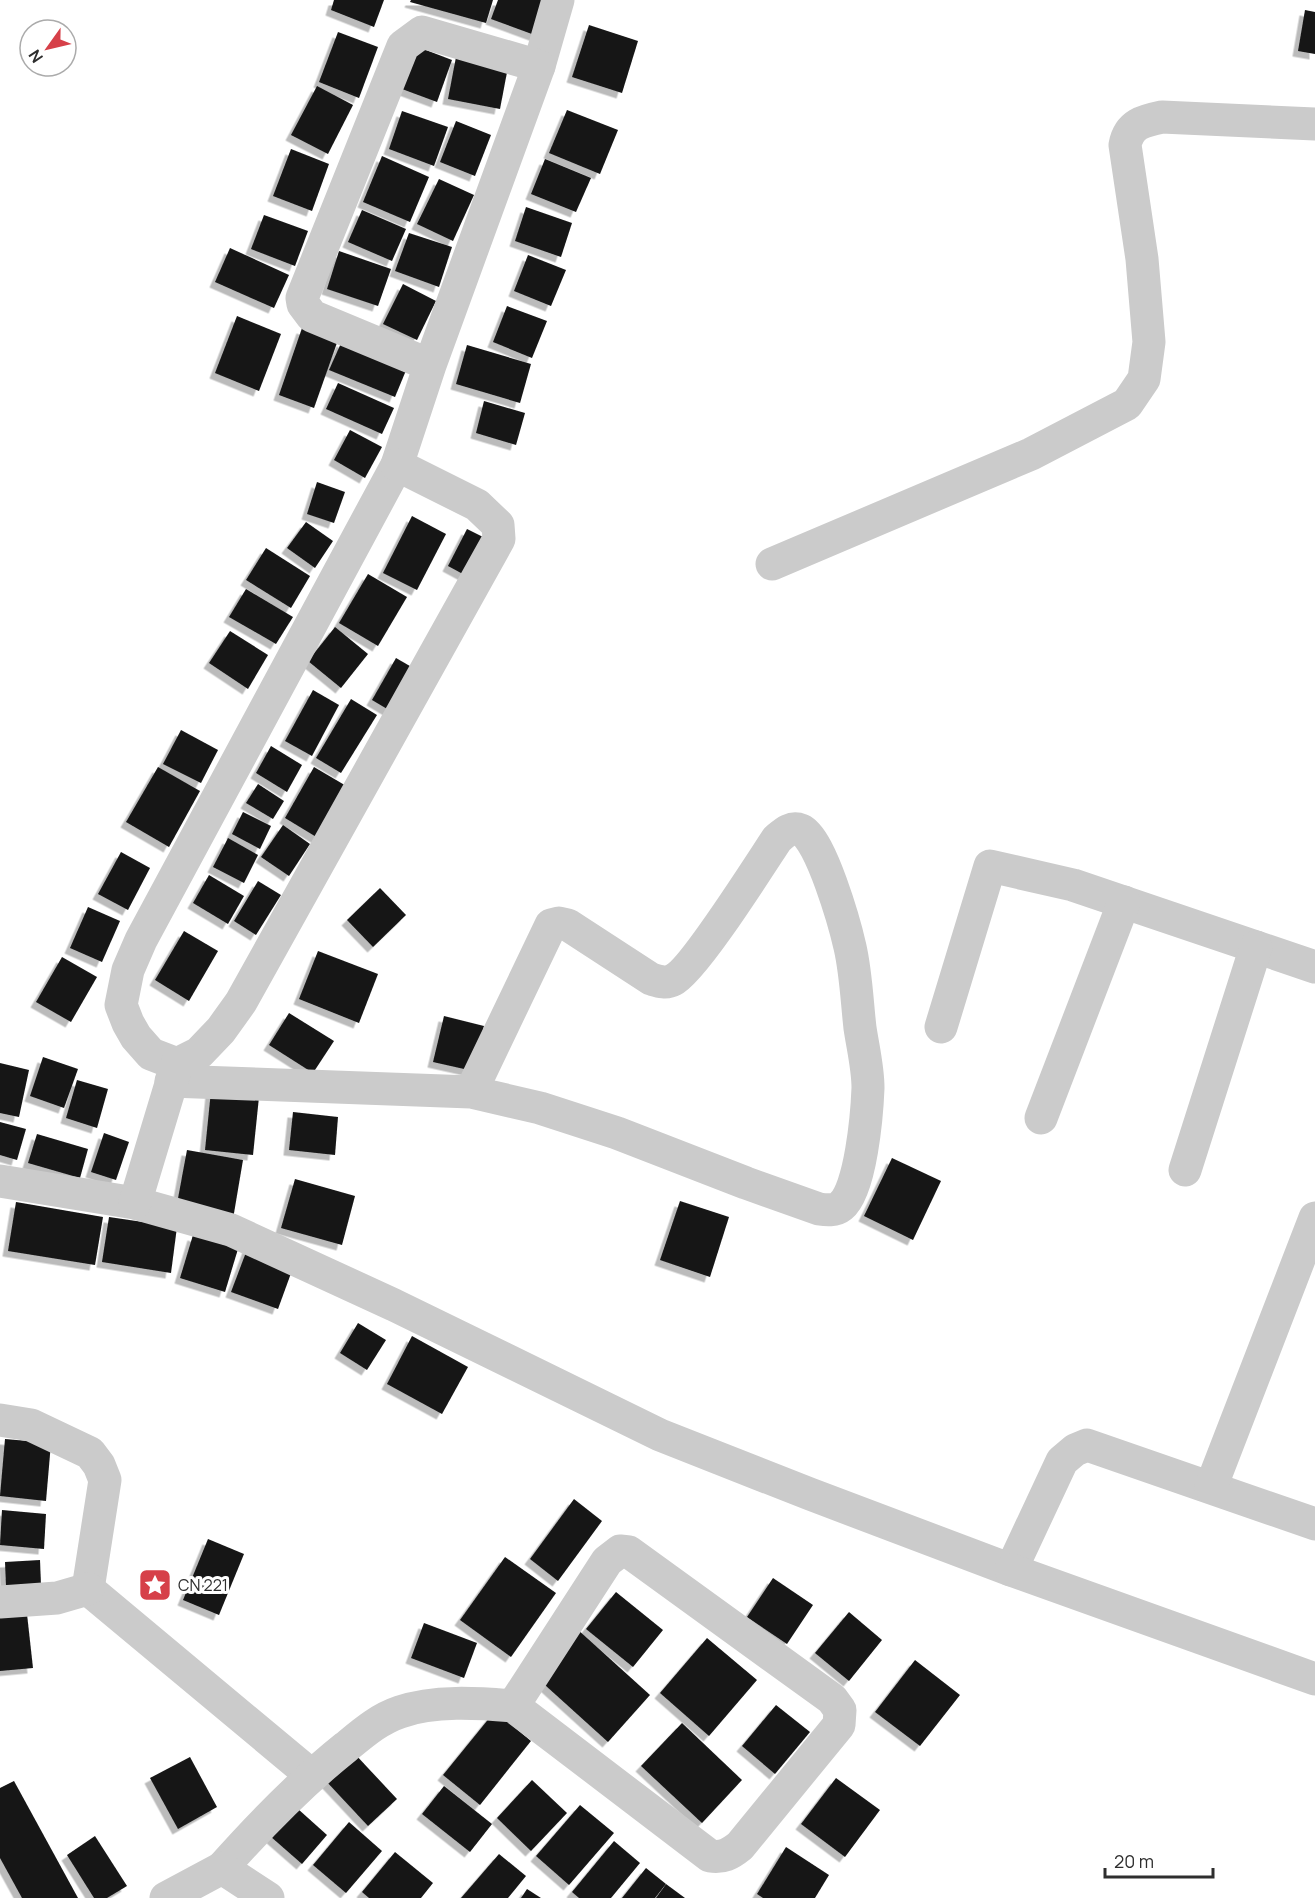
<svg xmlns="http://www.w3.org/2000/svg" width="1315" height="1898" viewBox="0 0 1315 1898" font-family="Manrope,sans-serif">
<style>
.building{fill:#151515;filter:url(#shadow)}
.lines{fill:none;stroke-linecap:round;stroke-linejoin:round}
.minor{stroke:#cbcbcb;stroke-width:33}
.labels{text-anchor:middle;stroke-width:6;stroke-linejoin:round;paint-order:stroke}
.poi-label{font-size:16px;fill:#2e2e2e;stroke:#fff;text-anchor:start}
</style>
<defs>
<filter id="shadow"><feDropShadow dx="-5.5" dy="5.5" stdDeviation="0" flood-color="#0004"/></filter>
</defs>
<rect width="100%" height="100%" fill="#fff"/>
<g class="building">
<path d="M334 0H384L374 27 331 10Z"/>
<path d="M411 0H493L486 23 410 2Z"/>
<path d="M498 0H553L540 37 491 19Z"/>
<path d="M1305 10 1315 12V54L1298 51Z"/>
<path d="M589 25 638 41 622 93 572 77Z"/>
<path d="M338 32 378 47 359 98 319 82Z"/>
<path d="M418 47 452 60 437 102 402 89Z"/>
<path d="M456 57 508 67 500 109 448 99Z"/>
<path d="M317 86 353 105 328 154 291 135Z"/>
<path d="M567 110 618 130 600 174 549 153Z"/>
<path d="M402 111 448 127 434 166 389 149Z"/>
<path d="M456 121 491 135 475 176 440 162Z"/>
<path d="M291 149 329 164 312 211 273 196Z"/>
<path d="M382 156 429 177 410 222 363 202Z"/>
<path d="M545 159 591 178 576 212 531 194Z"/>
<path d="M439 179 474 195 453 241 417 224Z"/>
<path d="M526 207 572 223 561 257 515 241Z"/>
<path d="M362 210 406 229 392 261 348 242Z"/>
<path d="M264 215 308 231 295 266 251 249Z"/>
<path d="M409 233 452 247 439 287 395 271Z"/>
<path d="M230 248 289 275 274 308 215 282Z"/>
<path d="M339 251 391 269 378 306 327 289Z"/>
<path d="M528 255 566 270 551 306 514 291Z"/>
<path d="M403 284 436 301 417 340 383 324Z"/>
<path d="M507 306 547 321 532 358 493 342Z"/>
<path d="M237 316 281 334 259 391 215 373Z"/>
<path d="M302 328 338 340 314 408 279 395Z"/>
<path d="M342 341 407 368 395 397 329 370Z"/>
<path d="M467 345 531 364 520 403 456 384Z"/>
<path d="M338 383 394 408 382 434 326 409Z"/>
<path d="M484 401 525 413 516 445 476 433Z"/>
<path d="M350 430 382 447 365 478 334 460Z"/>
<path d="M317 482 345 492 334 523 307 514Z"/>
<path d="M412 516 446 534 417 590 383 573Z"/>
<path d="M306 522 333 541 315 568 287 548Z"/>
<path d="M467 529 493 542 474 580 448 566Z"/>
<path d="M266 548 310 576 291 608 246 580Z"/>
<path d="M368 574 407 597 378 646 339 623Z"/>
<path d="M246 589 293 617 276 644 229 617Z"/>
<path d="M335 627 368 654 341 688 308 661Z"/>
<path d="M230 631 268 655 248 689 209 663Z"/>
<path d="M396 658 422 673 399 716 372 700Z"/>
<path d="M313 690 339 705 312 756 285 741Z"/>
<path d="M351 699 377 715 341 773 316 758Z"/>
<path d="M181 730 218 750 201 783 163 764Z"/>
<path d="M271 746 302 765 287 792 256 773Z"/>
<path d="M158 767 200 791 169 847 126 822Z"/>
<path d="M314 767 348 787 318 838 285 818Z"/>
<path d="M258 784 284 801 273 819 246 803Z"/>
<path d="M243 812 271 826 260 849 232 834Z"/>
<path d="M283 825 310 844 289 876 261 857Z"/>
<path d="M228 838 258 855 244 883 213 867Z"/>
<path d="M121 852 150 868 128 910 98 894Z"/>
<path d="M209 875 244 896 228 924 193 903Z"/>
<path d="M258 881 281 895 256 935 234 921Z"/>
<path d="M380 888 406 915 373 947 347 920Z"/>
<path d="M88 907 120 921 102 962 70 948Z"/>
<path d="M184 931 218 951 189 1001 155 980Z"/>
<path d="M318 951 378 974 359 1023 299 999Z"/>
<path d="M62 957 97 977 71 1022 36 1002Z"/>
<path d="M289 1013 334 1041 313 1073 269 1045Z"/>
<path d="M444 1016 484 1026 473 1071 433 1062Z"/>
<path d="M43 1057 78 1069 64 1108 30 1096Z"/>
<path d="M0 1063 29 1070 19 1117 0 1113Z"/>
<path d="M77 1080 108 1089 97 1128 66 1118Z"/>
<path d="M211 1091 259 1097 253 1155 205 1150Z"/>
<path d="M293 1112 338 1117 335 1155 289 1150Z"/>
<path d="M0 1122 26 1129 17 1160 0 1155Z"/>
<path d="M104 1133 129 1142 116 1180 91 1172Z"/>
<path d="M37 1134 88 1149 80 1178 28 1163Z"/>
<path d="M187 1150 243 1160 233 1219 176 1209Z"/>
<path d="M892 1158 941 1181 913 1240 864 1216Z"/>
<path d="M295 1179 355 1196 342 1245 281 1228Z"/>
<path d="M680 1201 729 1217 710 1277 660 1260Z"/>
<path d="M16 1202 103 1217 95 1265 8 1251Z"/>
<path d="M109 1217 177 1227 171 1273 102 1262Z"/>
<path d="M193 1235 238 1249 225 1292 180 1278Z"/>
<path d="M248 1247 294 1265 278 1309 231 1292Z"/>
<path d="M358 1323 386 1340 367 1370 340 1353Z"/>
<path d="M412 1336 468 1367 442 1414 387 1384Z"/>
<path d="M5 1439 51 1443 46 1501 0 1496Z"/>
<path d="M574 1499 602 1521 558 1581 530 1559Z"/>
<path d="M2 1510 46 1514 44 1549 0 1545Z"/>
<path d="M208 1539 244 1554 219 1615 183 1600Z"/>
<path d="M505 1557 556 1593 511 1657 460 1620Z"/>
<path d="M40 1560 41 1585 6 1586 5 1562Z"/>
<path d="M773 1578 813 1605 787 1644 747 1617Z"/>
<path d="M616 1592 663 1630 633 1667 586 1629Z"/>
<path d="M849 1612 882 1640 849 1681 815 1653Z"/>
<path d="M27 1614 33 1668 0 1671V1617Z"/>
<path d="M424 1623 477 1643 464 1678 411 1658Z"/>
<path d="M577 1629 650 1695 608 1742 535 1676Z"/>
<path d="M707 1638 757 1680 709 1736 660 1693Z"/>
<path d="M915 1660 960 1695 920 1746 875 1712Z"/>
<path d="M776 1705 810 1732 775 1774 742 1746Z"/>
<path d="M495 1711 531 1741 480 1805 443 1775Z"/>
<path d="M682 1723 742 1780 702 1823 641 1766Z"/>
<path d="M354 1753 397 1799 368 1826 325 1780Z"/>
<path d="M190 1757 217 1807 178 1829 150 1778Z"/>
<path d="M836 1778 880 1810 845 1857 801 1824Z"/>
<path d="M532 1780 567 1813 531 1851 497 1818Z"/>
<path d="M14 1781 78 1898H22L0 1858V1788Z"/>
<path d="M444 1786 492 1824 470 1852 422 1814Z"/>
<path d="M288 1800 327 1835 302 1864 262 1829Z"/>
<path d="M580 1805 614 1833 569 1885 536 1856Z"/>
<path d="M349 1822 382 1851 346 1893 313 1865Z"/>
<path d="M95 1836 127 1886 107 1898H94L67 1855Z"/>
<path d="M614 1841 640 1863 611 1898H579L572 1892Z"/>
<path d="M786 1847 829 1875 815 1898H763L757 1894Z"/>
<path d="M395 1852 433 1883 421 1898H369L362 1892Z"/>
<path d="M499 1854 526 1876 508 1898H461Z"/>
<path d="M646 1868 666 1884 655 1898H622Z"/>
<path d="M666 1884 685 1898H656Z"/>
<path d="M527 1889 541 1898H521Z"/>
</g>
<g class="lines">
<g class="minor">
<path d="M539 66 558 0"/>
<path d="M772 564 1031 454 1127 404 1144 379 1149 342 1142 259 1125 145C1129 124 1143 121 1162 117L1315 124"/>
<path d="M941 1027 990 866 1073 885 1315 967"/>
<path d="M177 1064 151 1054 136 1037 128 1023 121 1005 128 970 141 940 397 465 430 365 539 66 422 32 403 46 302 298 303 304 312 316 430 365"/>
<path d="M171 1081 471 1092 540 1108 617 1133 746 1183 819 1209C826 1210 835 1211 841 1206 861 1190 867 1113 868 1088 868 1068 863 1048 860 1028 857 1002 856 973 850 947 845 925 821 839 801 830 791 826 784 833 777 839 761 863 693 971 673 980 666 984 658 981 651 979L568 925 559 923 551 925 471 1092"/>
<path d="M1041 1118 1124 902"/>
<path d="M1185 1170 1256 947"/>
<path d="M0 1181 135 1203 231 1230 394 1305 660 1435 810 1494 1011 1570 1062 1461 1075 1450 1087 1445 1315 1524"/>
<path d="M135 1203 177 1064 199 1053 221 1030 241 1002 499 539 498 525 477 505 397 465"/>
<path d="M0 1420 31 1425 90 1453 99 1465 105 1480 88 1589"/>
<path d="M1211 1487 1315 1218"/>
<path d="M1011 1570 1315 1679"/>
<path d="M88 1589 311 1775"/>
<path d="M0 1602 57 1598 88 1589"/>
<path d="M222 1868C261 1824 301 1783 346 1747 363 1733 379 1719 400 1712 434 1700 478 1703 513 1706L710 1856C723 1858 730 1854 740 1846L839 1725 840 1710 832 1699 629 1552 620 1551 607 1561 513 1706"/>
<path d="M166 1898 222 1868 268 1898"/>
</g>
</g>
<defs>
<g id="sight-square" transform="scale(1.725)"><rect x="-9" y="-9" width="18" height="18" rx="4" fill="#d64049" stroke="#fff"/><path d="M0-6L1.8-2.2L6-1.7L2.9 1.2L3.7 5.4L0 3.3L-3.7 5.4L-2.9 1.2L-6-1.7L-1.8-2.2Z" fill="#fff"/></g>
</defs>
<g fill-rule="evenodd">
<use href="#sight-square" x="155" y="1585"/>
</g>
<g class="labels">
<g class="poi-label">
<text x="178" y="1591">CN 221</text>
</g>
</g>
<g transform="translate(48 48) rotate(236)"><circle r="28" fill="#ffffff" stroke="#ababab" stroke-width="1.5"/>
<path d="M0-4.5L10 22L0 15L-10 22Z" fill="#d64049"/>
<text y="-9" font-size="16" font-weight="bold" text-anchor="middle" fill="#2e2e2e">N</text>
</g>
<path d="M1105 1868v9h108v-9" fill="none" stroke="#2e2e2e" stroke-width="3"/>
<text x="1114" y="1868" font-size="18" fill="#2e2e2e" stroke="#ffffff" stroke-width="4.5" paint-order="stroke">20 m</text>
</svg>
